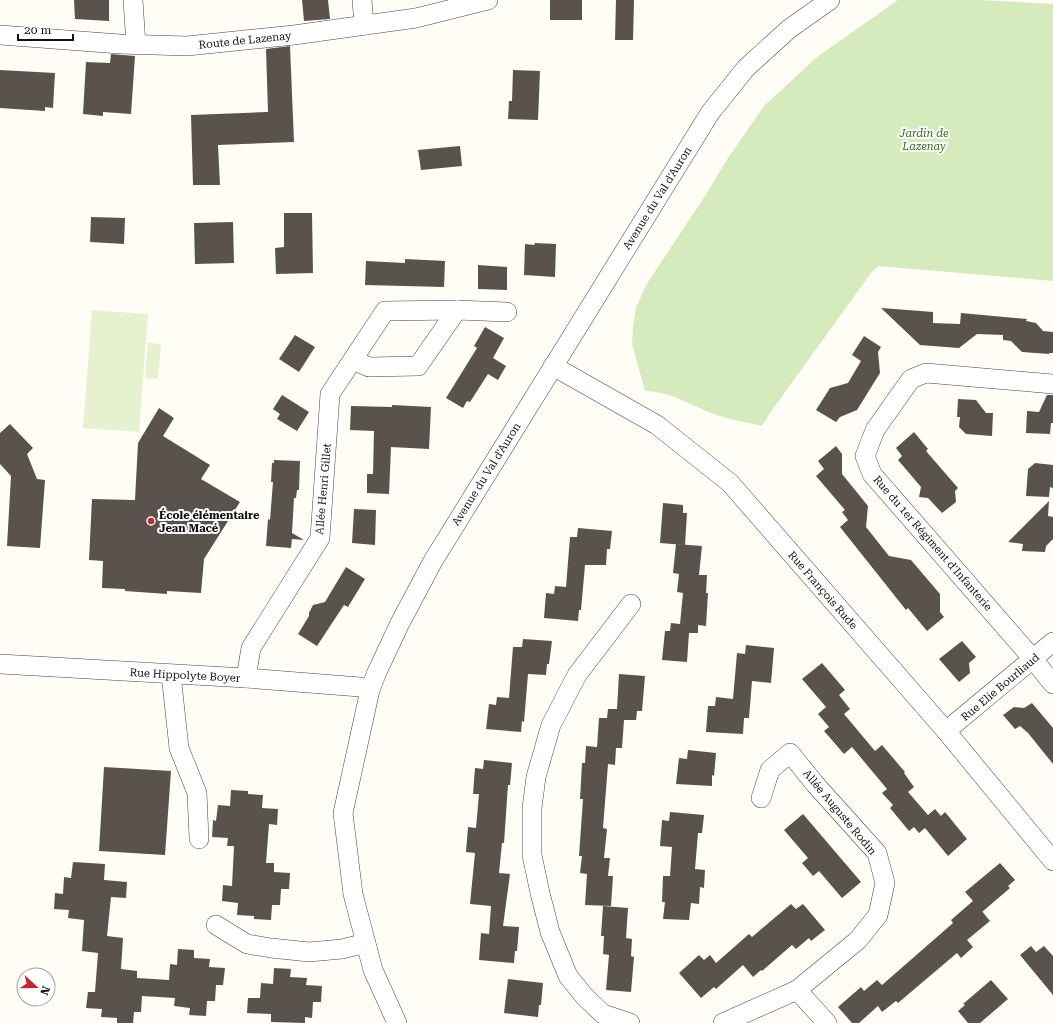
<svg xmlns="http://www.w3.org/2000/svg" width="1053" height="1023" viewBox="0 0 1053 1023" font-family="'Roboto Serif',serif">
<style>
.green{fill:#d5ebbd}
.pitch{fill:#e6f2cf}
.building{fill:#5a524d}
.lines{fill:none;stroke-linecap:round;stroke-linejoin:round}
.minor-casing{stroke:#444;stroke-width:20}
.minor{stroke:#fff;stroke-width:19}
.poi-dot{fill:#c4262e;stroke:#fff;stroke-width:1.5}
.labels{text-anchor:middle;stroke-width:4;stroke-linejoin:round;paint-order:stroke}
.street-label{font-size:11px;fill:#111;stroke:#fff}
.park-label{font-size:11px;font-style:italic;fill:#2f6b1f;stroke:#fff}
.poi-label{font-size:11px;font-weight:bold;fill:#111;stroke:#fff;text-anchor:start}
</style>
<rect width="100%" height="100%" fill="#fffdf5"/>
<path class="green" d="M898 0H979L1053 4V281L879 266 871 273 770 413 762 426C745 422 725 419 709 412 685 403 672 392 645 391L632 344 633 327 636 308 646 285 705 196 728 158 764 106 817 57Z"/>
<g class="pitch">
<path d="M92 310 148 314 139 432 83 428Z"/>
<path d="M148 343 161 344 158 379 145 378Z"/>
</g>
<g class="building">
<path d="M74 0H109V21L75 19Z"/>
<path d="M302 0H328L330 19 304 21Z"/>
<rect x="550" y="0" width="32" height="20"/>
<path d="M616 0H634L633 40H615Z"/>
<path d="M290 46 294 142 218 145 220 185H193L191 115 268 112 266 49Z"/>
<path d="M111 54 135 56 131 114 103 112V116L83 114 86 62 110 63Z"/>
<path d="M0 70 55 73 53 108 45 107V111L0 108Z"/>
<path d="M513 70 540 71 538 120 508 119 509 101H512Z"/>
<path d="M460 146 462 166 421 170 418 150Z"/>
<path d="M284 213H312L313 273 276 274 275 248 284 247Z"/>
<path d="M91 217 125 218 124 244 90 242Z"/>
<path d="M233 222 234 263 195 264 194 223Z"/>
<path d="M535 243 556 244 555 277 524 275 525 244 534 245Z"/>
<path d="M405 259 445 261 444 287 365 285 366 261 405 263Z"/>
<path d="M478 265 507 267V290L478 289Z"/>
<path d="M881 308 933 312V323L960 324 961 313 1027 319 1026 321 1036 323 1043 331 1053 332V353H1049V354L1022 352 1011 341 1003 340V335L977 334 959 348 920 345Z"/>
<path d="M485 327 504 338 493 358 506 366 498 380 488 374 470 402 467 401 463 408 446 398 477 348 474 346Z"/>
<path d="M295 335 315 347 299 372 279 359Z"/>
<path d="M864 336 881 347 878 352 880 373 857 410 840 417 836 422 816 410 830 388 848 383 861 361 852 355Z"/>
<path d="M282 395 309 412 297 431 277 419 280 414 273 409Z"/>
<path d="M1047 395H1053V423H1051L1050 434 1026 433 1027 411 1039 412Z"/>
<path d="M958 399 976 400 986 413H993L992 436 966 434 959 427 960 417H957Z"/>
<path d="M392 405 431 407 429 449 391 447 389 494 367 493V474H373L374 431 350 430 351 406 392 407Z"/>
<path d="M159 408 174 418 163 436 210 465 201 479 240 502 204 559 201 593 167 591V594L125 591V589L102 588 103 561 89 560 92 499 135 500 138 443Z"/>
<path d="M10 424 33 448 27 454 37 479 45 480 40 548 7 546 11 476 0 464V433Z"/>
<path d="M914 432 928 449 926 451 958 488 955 491 956 502 942 513 928 498 919 497 921 487 898 460 902 456 896 448Z"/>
<path d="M836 446 842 454V474L868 506 866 527 889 556 911 560 940 594V612L944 617 927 631 908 608 906 610 840 527 848 520 842 512 845 510 816 476 824 469 818 461Z"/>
<path d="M274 460 300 461 299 490H297L296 498H294L292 533 304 540 292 539 291 548 266 546 268 519 270 520 273 482H271L272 463H274Z"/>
<path d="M1035 463 1053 465V488L1050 487 1049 497 1026 496 1028 469Z"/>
<path d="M1049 501 1048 516 1053 517V539L1046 546 1045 552 1022 551 1023 544 1008 542Z"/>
<path d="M663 503 683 505V513H687L685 545 660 543Z"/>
<path d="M354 509 376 510 375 545 352 543Z"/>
<path d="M578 528 612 531 610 549H607L606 565H585L581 610H579L578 621 544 618 546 593 554 594 555 586 566 587 570 537H577Z"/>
<path d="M676 544 702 546 699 575H707L706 593H708L706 626 698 625V633H689L687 662 662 660 665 631H670L671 623 680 624 683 593 677 592 679 574 673 573Z"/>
<path d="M346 567 365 579 348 607 344 605 317 646 298 634 309 616V613L313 605 325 602Z"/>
<path d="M523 639 552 641 549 664H547L546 675 528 674 524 722 522 721 521 732 486 729 489 704 496 705 497 697 509 698 513 647H522Z"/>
<path d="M962 641 976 657 969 663 970 673 959 682 939 659Z"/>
<path d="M746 645 774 648 771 683 752 681 749 718H744L743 734 706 732 708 706H715L716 697 733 699 737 653 745 654Z"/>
<path d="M822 663 845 690 839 695 850 709 844 714 875 751 882 745 905 772 904 773 914 787 908 792 928 815 935 809 941 816 945 812 967 839 948 856 925 828 919 833 914 827 909 831 890 808 893 805 882 793 887 789 852 747 844 754 824 731 829 727 818 714 826 707 802 679Z"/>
<path d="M619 674 645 676 642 711H637L636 720H624L622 748H616L615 765 608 764 603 828 607 829 604 858H610L608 876H613L611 906 585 905 587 874 580 873 582 856H579L583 799H580L582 763H585L586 746 597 747 599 718H607L608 709H617Z"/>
<path d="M1032 703 1053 728V764L1028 733 1020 726 1015 729 1003 715 1014 707 1024 708Z"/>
<path d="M688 750 716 753 714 776 712 775V786L676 784 679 758 687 759Z"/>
<path d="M484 760 512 763 510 785H508L504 843H502L499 873 510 874 503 926 519 927 517 951H515L514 963 479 960 481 933 489 934 491 906 470 904 475 853 466 852 468 827 476 828 479 794H473L475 768 483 769Z"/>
<path d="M104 767 171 771 165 855 99 851Z"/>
<path d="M231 790 248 791V794L263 795 262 808 278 809 277 825 269 824 266 863H274V872L290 873 289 889H281L280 905H272L271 920 254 919V916L237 915 238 903 222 901 223 885 232 886 234 846H227L228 838 212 837 213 820 216 821 218 805 230 806Z"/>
<path d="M670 812 704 815 702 833H698L695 869 705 870 704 888 700 887 699 904 691 903 689 920 663 919 665 902H662L663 876H670L672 847 660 846 662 820 669 821Z"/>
<path d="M803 814 861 882 842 898 819 871 813 876 802 863 808 858 784 830Z"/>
<path d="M73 862 105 864 104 880 127 882 126 898 111 897 107 936 123 938 121 969 137 971V978L169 980 170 964 177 965 178 949 194 950V958L210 959 209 967 225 968 223 985H216L215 1001H207L206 1016 189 1015 190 1008 174 1006 175 998 142 996 141 1012H134L133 1023H117V1018L101 1017 102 1009 86 1008 88 992H95L98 953 82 951 84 920 68 918 69 910 54 909 55 893 63 894 64 877 71 878Z"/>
<path d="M1000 863 1015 880 1008 886 1010 888 982 912 981 910 990 921 967 940 973 947 961 958 957 953 898 1003 896 1001 882 1012 878 1006 859 1023H852L838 1007 861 987 864 991 877 980 882 985 953 923 951 920 973 901 965 892Z"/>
<path d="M791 904 796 909 803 904 825 930 811 941 809 938 796 949 792 945 762 971 761 970 753 977 743 965 716 989 714 987 701 998 679 973 699 955 704 960 710 955 716 963 749 934 752 937Z"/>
<path d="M603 906 628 908 626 938 632 939 631 956 634 957 631 992 606 990 609 955 603 954 604 936H601Z"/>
<path d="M1031 946 1036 952 1044 946 1053 956V995L1020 955Z"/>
<path d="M274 968 291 969 290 977 307 978 306 985 322 986 321 1002H313L312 1018 305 1017V1023L271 1022V1014L247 1013 248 998H260L261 983 273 984Z"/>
<path d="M508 979 543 983 541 1005H539L538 1017 504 1013Z"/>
<path d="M991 980 1008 999 980 1023H968L958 1011 965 1005 963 1004Z"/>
</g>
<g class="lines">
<g class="minor-casing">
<g id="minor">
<path d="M133 0 136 45"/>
<path d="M362 0 364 25"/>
<path d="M0 35 120 44 187 46 294 35 416 18 488 0"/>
<path d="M353 360 369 367 418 366 457 310"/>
<path d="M553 366 657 425 730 483 946 731 1053 861"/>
<path d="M1053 384 926 373 911 379 875 430 865 456 872 474 1033 659 1053 684"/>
<path d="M0 664 246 678 360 687 370 690"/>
<path d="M171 674 179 748 197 793 199 839"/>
<path d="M246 678 251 648 320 538 330 394 385 311 457 310 507 312"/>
<path d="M946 731 1053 642"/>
<path d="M761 798 770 770 790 753 815 784 877 853 885 883 878 915 858 940 797 990"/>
<path d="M216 925 247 944 271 948 309 952 342 949 366 943"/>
<path d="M397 1023 373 970 353 894 343 813 370 690 377 672 400 623 433 561 710 113 746 68 789 29 830 0"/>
<path d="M630 1023 603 1014 585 997 568 976 550 932 540 893 532 855V808L536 777 551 725 577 675 631 604"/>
<path d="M723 1023 797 990 827 1023"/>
</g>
</g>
<use href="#minor" class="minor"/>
</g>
<circle class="poi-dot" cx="151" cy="521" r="4"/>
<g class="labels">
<g class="street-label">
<text transform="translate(245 40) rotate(-6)" y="4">Route de Lazenay</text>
<text transform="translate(657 198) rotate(-58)" y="4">Avenue du Val d'Auron</text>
<text transform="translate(486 474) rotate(-58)" y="4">Avenue du Val d'Auron</text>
<text transform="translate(323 489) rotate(-85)" y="4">Allée Henri Gillet</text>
<text transform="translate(933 543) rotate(49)" y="4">Rue du 1er Régiment d'Infanterie</text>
<text transform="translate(823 590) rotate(49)" y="4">Rue François Rude</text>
<text transform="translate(185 675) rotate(3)" y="4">Rue Hippolyte Boyer</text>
<text transform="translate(1000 687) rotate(-40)" y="4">Rue Elie Bourliaud</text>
<text transform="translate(840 812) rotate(50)" y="4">Allée Auguste Rodin</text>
</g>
<g class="park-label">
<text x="924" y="137">Jardin de<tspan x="924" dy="13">Lazenay</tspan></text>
</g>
<g class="poi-label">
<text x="159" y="519">École élémentaire<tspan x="159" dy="13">Jean Macé</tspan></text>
</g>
</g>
<g transform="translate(36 987) rotate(111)"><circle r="19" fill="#ffffff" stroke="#a0a0a0"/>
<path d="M0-3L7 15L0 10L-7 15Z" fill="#c4262e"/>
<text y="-6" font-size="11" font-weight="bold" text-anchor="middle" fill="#111111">N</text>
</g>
<path d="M18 34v6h55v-6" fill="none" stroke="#111111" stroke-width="2"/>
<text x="24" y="34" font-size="12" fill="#111111" stroke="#ffffff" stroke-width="3" paint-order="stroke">20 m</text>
</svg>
